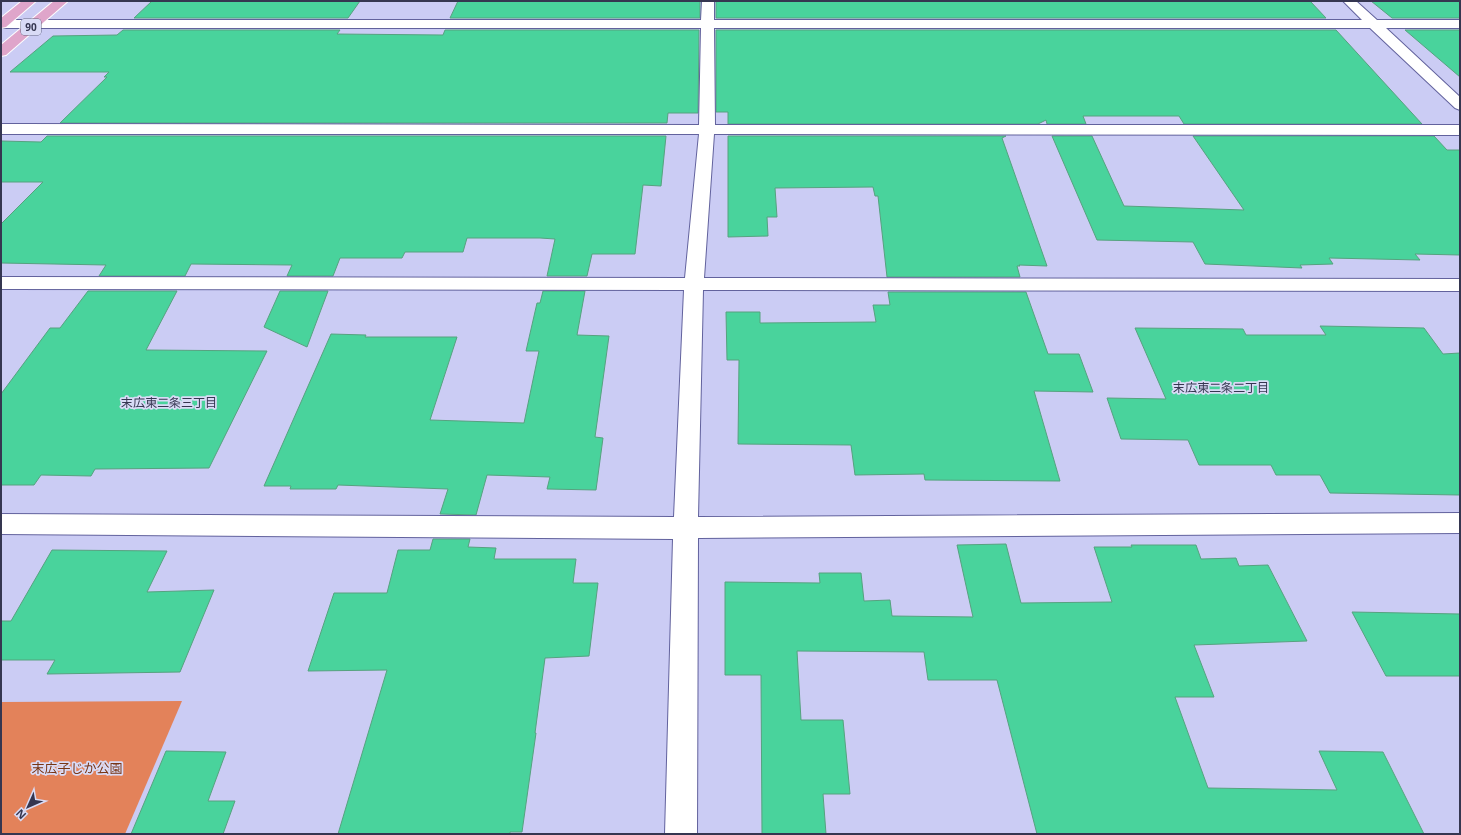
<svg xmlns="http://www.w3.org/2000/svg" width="1461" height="835" viewBox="0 0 1461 835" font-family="'Noto Sans','Noto Sans JP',sans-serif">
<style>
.green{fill:#e3825a}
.building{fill:#49d39c;stroke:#56a27f}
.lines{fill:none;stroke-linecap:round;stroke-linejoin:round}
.street-casing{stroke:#62629d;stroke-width:2}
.primary-casing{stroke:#fff;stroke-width:2}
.street{fill:#fff;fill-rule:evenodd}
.primary{fill:#dfa5ca;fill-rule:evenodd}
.labels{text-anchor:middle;stroke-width:3.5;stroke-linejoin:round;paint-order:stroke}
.shield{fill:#d9dbf6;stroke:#666882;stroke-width:1}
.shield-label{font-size:10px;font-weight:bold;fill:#353650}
.neighbourhood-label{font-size:12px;fill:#353650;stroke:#d9dbf6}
.near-park-label{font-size:13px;fill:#783515;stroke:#d9dbf6}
</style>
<rect width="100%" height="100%" fill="#cbccf4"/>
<path class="green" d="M182 701 125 834H1V702Z"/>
<g class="building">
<path d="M152 1H360L348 18H134Z"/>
<path d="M458 1H700V18H450Z"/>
<path d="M716 1H1310L1326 18H716Z"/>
<path d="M1371 1H1460V18H1392Z"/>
<path d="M123 30H340L337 34 443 35 445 30H699L698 113H668L667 123H60L107 77H104L109 72H10L53 36 117 35Z"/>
<path d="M716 30H1336L1422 124H1184L1179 116H1083L1086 124H1047L1046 120 1038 124H728V112H716Z"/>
<path d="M1405 30H1460V77Z"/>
<path d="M47 136H666L661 186 643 185 635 254H592L587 276H547L555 239 540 238H467L463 252H405L402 258H340L333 276H287L292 265 191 264 185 276H99L106 265 1 263V224L43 182H1V141L41 142Z"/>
<path d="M728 136H1006L1002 138 1047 266 1019 265 1020 266H1017L1020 277H887L878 196H875L873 187 775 188 777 217H767L768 236 728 237Z"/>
<path d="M1052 136H1092L1124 206 1244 210 1193 136H1434L1447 150H1460V255L1415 254 1420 260 1329 258 1333 264 1300 265 1302 268 1205 264 1193 242 1097 240Z"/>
<path d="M88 291H177L146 350 267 351 209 468 95 469 91 476 41 475 34 485H1V394L50 328H60Z"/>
<path d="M280 291H328L307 347 264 327Z"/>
<path d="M543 291H585L577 335 609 336 595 437 603 438 596 490 547 489 550 477 487 475 476 515 440 514 448 489 338 485 336 489H290L291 486H264L331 334 366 335 365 337H457L430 420 524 423 539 351H526L537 303H540Z"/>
<path d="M888 292H1026L1048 354H1079L1093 392 1034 391 1060 481 925 480 924 474 855 475 851 445 738 444 739 360H727L726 312H760V323L876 322 873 305H890Z"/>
<path d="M1320 326 1424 328 1443 354 1460 353V495L1330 493 1320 475H1276L1271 465H1199L1188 440 1121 439 1107 398 1166 399 1135 328 1243 329 1246 335H1326Z"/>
<path d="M433 539H470L468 547 496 548 494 559H576L573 583H598L589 656 545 658 535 733H536L522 832H510V834H338L387 670 308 671 334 593H387L398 550H430Z"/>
<path d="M1006 544 1021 603 1112 602 1094 547H1132L1131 545H1196L1201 559 1236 558 1239 566 1268 565 1307 641 1194 645 1214 697H1175L1208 788 1337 790 1319 751 1383 752 1424 834H1037L997 680H928L924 652 797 651 801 720H843L850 794H823L826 834H762L761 675H725V582L820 583 819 573H861L864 601 890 600 892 616 973 617 957 545Z"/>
<path d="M52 550 167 551 147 592 214 590 180 672 47 674 55 660H1V621H11Z"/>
<path d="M1352 612 1460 614V676H1386Z"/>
<path d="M166 751 226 752 208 801H235L223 834H131Z"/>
</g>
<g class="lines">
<g class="street-casing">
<path id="street" d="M702 1H714V20H1362L1343 1H1356L1377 20H1460V28H1386L1460 97V110L1455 108 1370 28H714L715 125H1460V135L714 134 704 278 1460 279V291L703 290 698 517 1460 513V533L698 538 697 834H665L673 539 1 534V514L674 517 684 290 1 289V277L685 278 699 134H1V124L699 125 701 28H2L1 20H701Z"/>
</g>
<g class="primary-casing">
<g id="primary">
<path d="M22 1H36L6 27 1 28V18Z"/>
<path d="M54 1H68L6 55 1 56V45Z"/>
</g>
</g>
<use href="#street" class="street"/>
<use href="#primary" class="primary"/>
</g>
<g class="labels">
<rect class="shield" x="21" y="19" width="20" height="16" rx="3"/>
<g class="shield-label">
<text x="31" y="31">90</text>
</g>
<g class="neighbourhood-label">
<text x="1221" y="392">末広東二条二丁目</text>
<text x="169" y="407">末広東二条三丁目</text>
</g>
<g class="near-park-label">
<text x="77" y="773">末広子じか公園</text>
</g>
</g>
<rect width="1461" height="835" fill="none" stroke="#353650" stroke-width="4"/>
<g transform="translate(28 807) rotate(225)" stroke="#d9dbf6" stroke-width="3" paint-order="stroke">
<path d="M0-3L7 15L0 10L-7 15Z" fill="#353650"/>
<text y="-6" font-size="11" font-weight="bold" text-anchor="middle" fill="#353650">N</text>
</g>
</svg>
